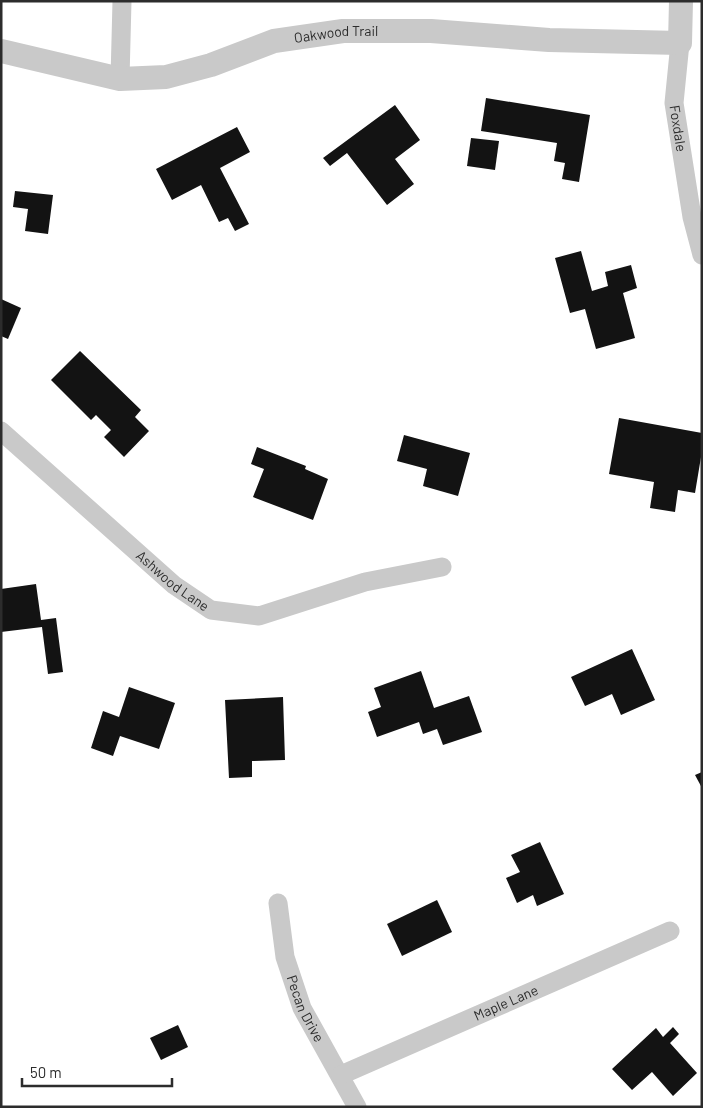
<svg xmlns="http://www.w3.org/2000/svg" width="703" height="1108" viewBox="0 0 703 1108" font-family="Barlow,sans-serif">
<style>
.building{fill:#131313}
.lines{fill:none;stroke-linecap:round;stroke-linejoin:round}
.minor{stroke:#c9c9c9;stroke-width:19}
.tertiary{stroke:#c9c9c9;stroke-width:24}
.labels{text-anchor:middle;stroke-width:5;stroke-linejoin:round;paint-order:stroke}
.street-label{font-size:14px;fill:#2c2c2c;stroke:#fff}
</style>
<rect width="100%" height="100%" fill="#fff"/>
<g class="building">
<path d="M486 98 590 115 579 182 562 179 565 163 554 161 557 143 481 131Z"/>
<path d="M395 105 420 140 395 159 414 184 387 205 347 153 330 166 323 158Z"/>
<path d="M237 127 250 152 220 168 249 224 235 231 228 218 219 222 201 185 172 200 156 169Z"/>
<path d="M471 138 499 141 495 170 467 166Z"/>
<path d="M15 191 53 195 48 234 25 231 28 209 13 207Z"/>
<path d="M581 251 592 291 608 286 605 272 631 265 637 288 623 293 635 338 596 349 585 309 570 313 555 258Z"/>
<path d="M1 299 21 308 8 339 1 336Z"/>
<path d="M80 351 141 410 135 417 149 431 124 457 104 437 111 430 96 415 91 420 51 380Z"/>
<path d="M619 418 702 433V451L695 493 678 490 675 512 650 508 654 482 609 474Z"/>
<path d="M404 435 470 453 458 496 423 486 427 469 397 461Z"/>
<path d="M257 447 306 466 305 469 328 479 313 520 253 497 264 469 251 464Z"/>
<path d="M36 584 41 620 56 618 63 672 48 674 42 627 1 632V589Z"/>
<path d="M632 649 655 700 621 715 612 694 585 706 571 677Z"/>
<path d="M421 671 434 708 469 696 482 732 443 745 437 729 423 734 419 722 377 737 368 712 381 707 374 688Z"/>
<path d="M129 687 175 703 159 749 120 736 113 756 91 748 103 711 119 717Z"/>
<path d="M283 697 285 760 252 761V777L229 778 225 700Z"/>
<path d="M702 772V788L695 775Z"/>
<path d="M540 842 564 894 537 906 533 895 517 903 506 878 520 872 511 855Z"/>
<path d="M437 900 452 932 402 956 387 924Z"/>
<path d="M178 1025 188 1047 161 1060 150 1038Z"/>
<path d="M673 1027 679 1034 670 1043 697 1073 673 1096 652 1072 632 1090 612 1069 656 1028 663 1037Z"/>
</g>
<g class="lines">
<g class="minor">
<path id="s1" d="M680 43 674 103 692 217 702 255"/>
<path d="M120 79 122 1"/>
<path id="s2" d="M1 431 174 585 211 610 259 616 365 582 442 567"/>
<path id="s3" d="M278 903 285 957 302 1008 357 1107"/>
<path id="s4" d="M341 1075 670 931"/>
</g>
<path class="tertiary" id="s5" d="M1 51 120 79 166 77 211 65 274 41 343 31H431L549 40 680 43 681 1"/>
</g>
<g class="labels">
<g class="street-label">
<text dy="5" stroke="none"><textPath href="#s5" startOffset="345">Oakwood Trail</textPath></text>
<text dy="5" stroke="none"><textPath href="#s1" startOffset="86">Foxdale</textPath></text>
<text dy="5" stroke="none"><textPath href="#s2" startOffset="228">Ashwood Lane</textPath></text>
<text dy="5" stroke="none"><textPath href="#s4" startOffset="180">Maple Lane</textPath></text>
<text dy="5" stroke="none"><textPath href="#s3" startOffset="110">Pecan Drive</textPath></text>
</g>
</g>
<rect width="703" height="1108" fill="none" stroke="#2c2c2c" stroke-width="5"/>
<path d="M22 1078v8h150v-8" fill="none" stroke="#2c2c2c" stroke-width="2.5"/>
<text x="30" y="1078" font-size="15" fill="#2c2c2c" stroke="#ffffff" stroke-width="4" paint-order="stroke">50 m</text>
</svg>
